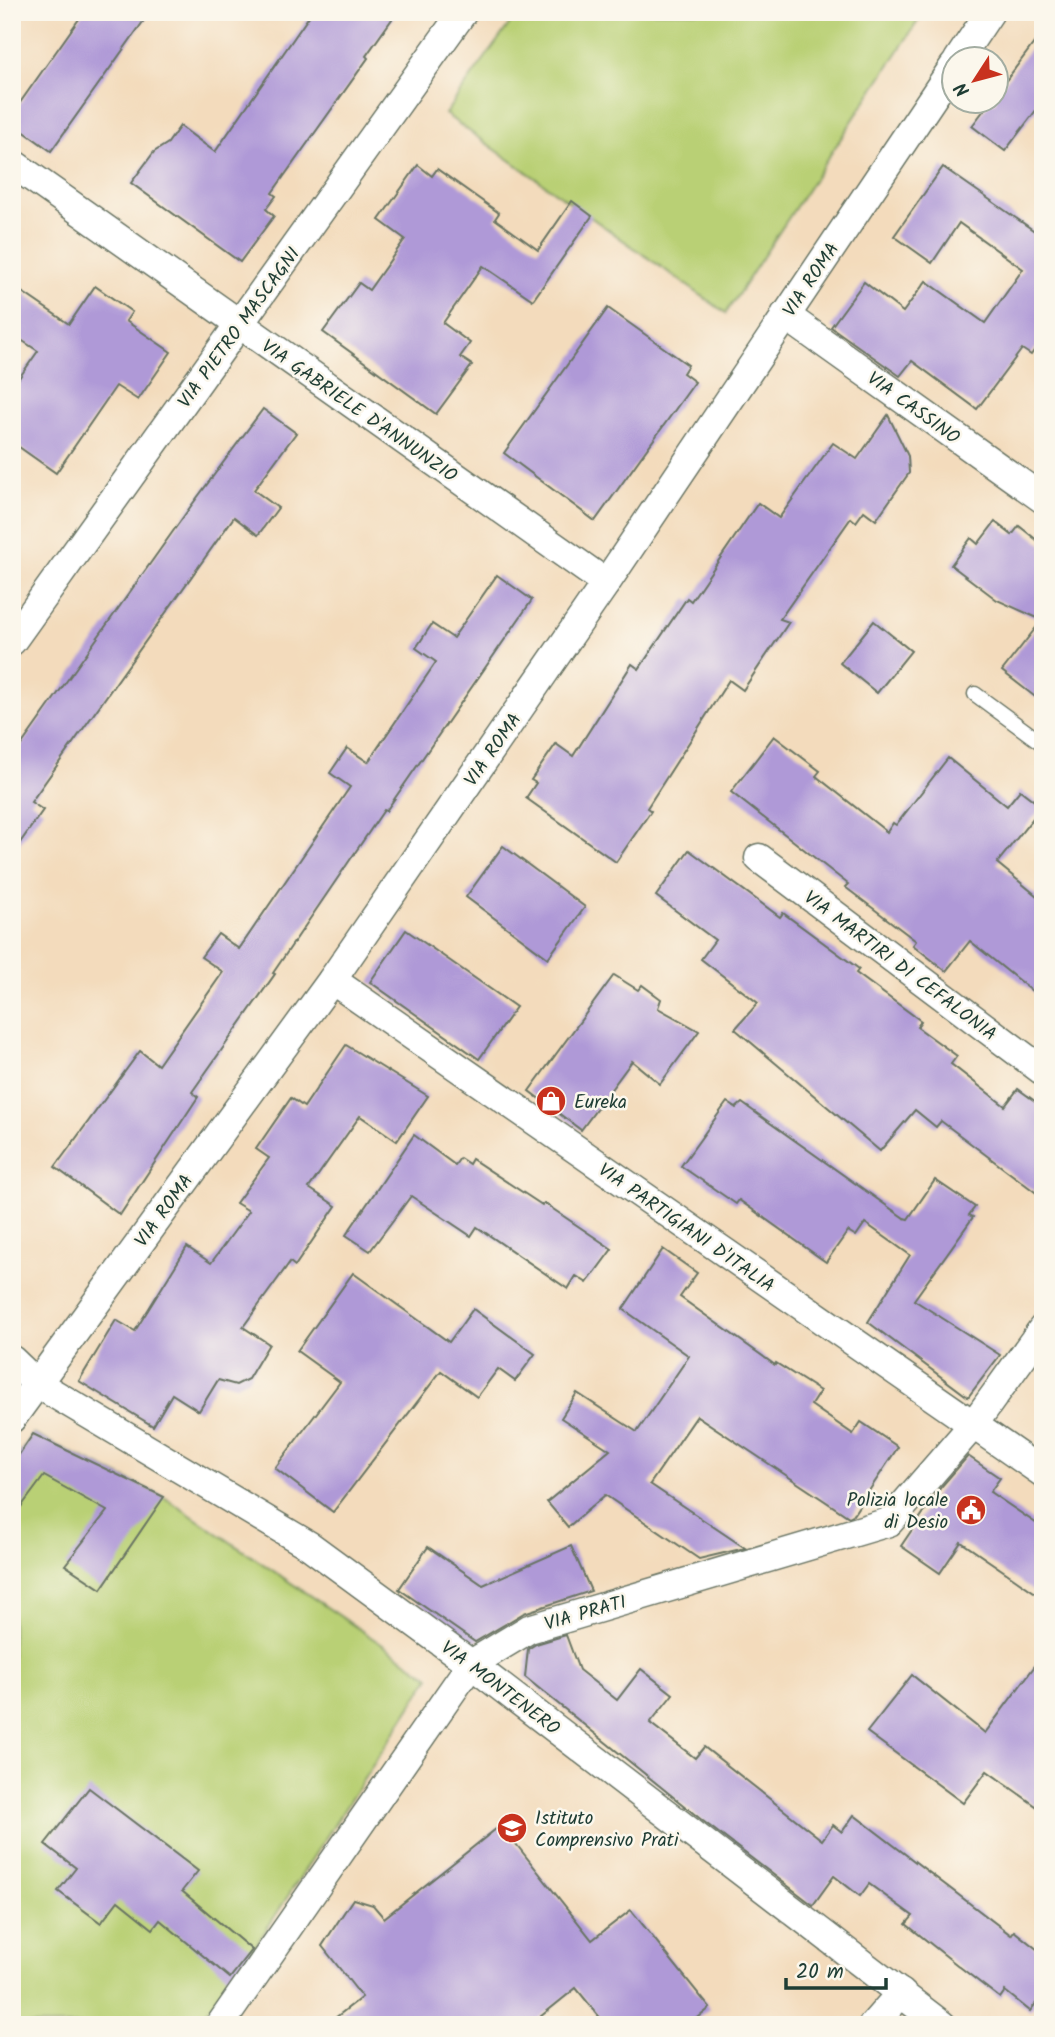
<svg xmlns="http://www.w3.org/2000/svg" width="1055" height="2037" viewBox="0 0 1055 2037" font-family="Kalam,sans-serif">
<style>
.green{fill:#b9d074;stroke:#6c8654;stroke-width:2}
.building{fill:#af99d7}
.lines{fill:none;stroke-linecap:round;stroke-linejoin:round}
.service-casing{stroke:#697464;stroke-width:17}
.minor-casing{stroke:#697464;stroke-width:31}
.path{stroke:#697464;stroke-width:4.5;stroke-dasharray:2 5;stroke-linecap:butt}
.service{stroke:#fff;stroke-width:14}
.minor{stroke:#fff;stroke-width:28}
.labels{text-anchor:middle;stroke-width:5;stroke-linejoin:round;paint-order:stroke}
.street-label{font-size:19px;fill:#1f3d34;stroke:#fbf7ec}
.poi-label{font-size:19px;fill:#1f3d34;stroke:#fbf7ec;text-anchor:start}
</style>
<rect width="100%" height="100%" fill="#fbf7ec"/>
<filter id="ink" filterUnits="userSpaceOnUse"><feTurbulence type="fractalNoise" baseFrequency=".0143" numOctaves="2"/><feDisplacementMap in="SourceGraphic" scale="14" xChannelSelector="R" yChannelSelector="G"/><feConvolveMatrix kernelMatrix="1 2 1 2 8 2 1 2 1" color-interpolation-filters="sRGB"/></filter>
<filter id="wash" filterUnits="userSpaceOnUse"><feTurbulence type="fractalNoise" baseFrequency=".00686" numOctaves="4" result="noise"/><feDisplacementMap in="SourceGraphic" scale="28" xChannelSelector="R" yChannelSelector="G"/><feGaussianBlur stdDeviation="1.57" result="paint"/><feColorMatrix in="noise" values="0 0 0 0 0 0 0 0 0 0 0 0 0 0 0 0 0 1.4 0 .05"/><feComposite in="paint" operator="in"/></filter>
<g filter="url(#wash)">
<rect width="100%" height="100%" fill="#f3dbbc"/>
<g class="green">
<path d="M518 12H924L726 313 445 114Z"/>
<path d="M33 1434 164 1497 430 1677 253 1950 197 2025H12V1464Z"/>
</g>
<g id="blocks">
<g class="building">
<path d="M84 12H150L51 151 12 123V114Z"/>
<path d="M312 12H397L366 56 368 58 272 193 276 196 266 209 274 216 240 262 131 183 154 152 168 143 180 126 215 152Z"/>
<path d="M1043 31V101L1005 151 972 126 990 102H996V94Z"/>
<path d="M418 165 432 176 437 169 499 213 495 219 538 250 572 201 592 216 533 300 483 266 443 323 470 343 460 357 472 365 436 414 323 332 359 283 369 290 405 239 379 220Z"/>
<path d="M943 167 1043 237V338L1031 355 1022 349 977 409 912 361 900 376 831 327 864 282 903 312 926 281 985 323 1023 269 959 223 932 263 894 236Z"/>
<path d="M12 285 69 324 95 286 132 312 126 321 171 352 138 400 116 386 56 473 12 442V388L38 351 12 334Z"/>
<path d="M608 308 688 365 683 373 695 382 595 521 504 453Z"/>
<path d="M263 409 296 433 254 490 278 508 258 535 234 517 31 802 43 810 12 854V758L191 506Z"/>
<path d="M888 415 908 456 909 473 876 520 864 511 856 522 851 518 780 619 789 622 743 690 729 680 647 808 651 811 616 862 526 798 536 783 531 780 556 744 573 756 632 664 639 669 687 598 691 601 758 503 779 518 833 443 857 459Z"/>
<path d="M995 522 1012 535 1019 526 1043 545V703L1002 671 1042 620 997 600 951 565 971 538 978 544Z"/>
<path d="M497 575 532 600 386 811 384 810 273 973 275 974 192 1092 198 1097 120 1215 55 1167 140 1051 158 1065 223 972 201 957 218 934 239 949 350 787 330 773 347 748 368 762 436 662 416 648 432 624 453 638Z"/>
<path d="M874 621 911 651 877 693 840 663Z"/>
<path d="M774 736 820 771 816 776 887 832 893 823 896 825 948 758 1007 806 1020 790 1042 807 997 863 1043 901V1000L970 941 946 971 913 945 916 941 845 887 848 884 731 792Z"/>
<path d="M503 846 585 907 548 958 466 897Z"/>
<path d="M689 850 780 917 783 913 859 969 856 973 921 1021 917 1027 957 1056 951 1064 1005 1106 1018 1089 1043 1107V1198L941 1121 936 1127 915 1110 880 1151 735 1029 758 1003 701 959 715 940 656 896Z"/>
<path d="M406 930 516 1007 479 1059 370 982Z"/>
<path d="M614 975 638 990 642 985 661 999 658 1008 699 1031 660 1084 632 1061 581 1130 529 1091Z"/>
<path d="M346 1045 428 1096 397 1141 360 1116 309 1188 336 1206 295 1266 290 1262 243 1327 269 1344 248 1379 236 1385 218 1380 199 1411 172 1394 153 1426 79 1381 116 1320 135 1331 187 1247 211 1263 249 1211 236 1203 269 1158 256 1149 291 1098 304 1107Z"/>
<path d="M727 1102 736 1108 742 1103 904 1218 908 1219 935 1180 975 1207 969 1215 973 1217 914 1300 1000 1355 968 1397 868 1322 910 1255 865 1223 856 1236 848 1231 826 1262 739 1200 736 1204 681 1166Z"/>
<path d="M414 1135 455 1165 460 1158 469 1164 472 1159 542 1205 544 1203 612 1249 587 1283 576 1276 568 1289 477 1227 471 1236 411 1196 370 1251 346 1235Z"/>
<path d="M663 1249 697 1273 680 1297 775 1365 776 1363 820 1391 811 1405 853 1434 861 1422 898 1447 853 1515 849 1517 697 1416 650 1484 745 1548 699 1559 605 1495 568 1527 547 1502 610 1450 561 1418 577 1393 637 1432 689 1356 623 1309Z"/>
<path d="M353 1273 449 1342 473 1309 535 1354 515 1381 498 1369 477 1397 441 1371 333 1512 275 1468 340 1382 297 1351Z"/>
<path d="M33 1434 164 1497 101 1589 65 1565 107 1511 44 1476 12 1519V1465Z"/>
<path d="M968 1456 1000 1478 990 1492 1043 1528V1598L961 1542 940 1573 901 1546 941 1487Z"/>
<path d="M571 1546 591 1591 524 1613 475 1642 399 1589 428 1547 483 1585Z"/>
<path d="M566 1635 579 1670 617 1700 641 1669 673 1694 650 1723 695 1758 704 1747 822 1840 833 1825 842 1832 854 1815 1011 1935 1014 1931 1043 1954V1994L1030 2011 1005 1991 1000 1998 956 1964 906 1924 913 1916 869 1884 860 1896 834 1876 813 1905 703 1821 525 1677 528 1649 536 1644Z"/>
<path d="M1043 1655V1811L987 1771 963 1803 867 1732 912 1675 985 1733Z"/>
<path d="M89 1788 198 1871 182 1891 252 1950 230 1978 160 1920 153 1929 118 1901 101 1923 58 1891 76 1868 45 1844Z"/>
<path d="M501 1825 592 1940 631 1910 710 2008 689 2025H606L576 1988 530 2025H326L362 1997 322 1946 353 1899 373 1905 384 1918Z"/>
</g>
</g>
</g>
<g filter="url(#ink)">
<use href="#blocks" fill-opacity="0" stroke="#697464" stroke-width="2"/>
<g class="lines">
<g class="service-casing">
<path id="service" d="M975 694 1043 744"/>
</g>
<g class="minor-casing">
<g id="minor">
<path d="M958 60 990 12"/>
<path d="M12 163 606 583"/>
<path d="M785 315 1043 499"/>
<path d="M12 641 463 12"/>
<path d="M759 858 1043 1071"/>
<path d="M332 980 1043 1473"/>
<path d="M12 1360 36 1383 310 1546 471 1664 942 2025"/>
<path d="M12 1418 332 980 606 583 954 66"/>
<path d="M220 2025 471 1664 529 1629 889 1522 973 1425 1043 1328"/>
<path d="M873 2025 901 1993"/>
</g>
</g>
<path class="path" d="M536 2020 539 2025"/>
<use href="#service" class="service"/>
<use href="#minor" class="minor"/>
</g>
</g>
<defs>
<g id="shop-disc" transform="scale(1.575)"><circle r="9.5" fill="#c8321e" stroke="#fbf7ec"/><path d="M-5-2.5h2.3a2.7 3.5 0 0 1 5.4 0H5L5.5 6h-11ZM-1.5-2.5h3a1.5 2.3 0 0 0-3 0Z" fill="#fff"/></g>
<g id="civic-disc" transform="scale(1.575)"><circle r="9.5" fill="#c8321e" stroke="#fbf7ec"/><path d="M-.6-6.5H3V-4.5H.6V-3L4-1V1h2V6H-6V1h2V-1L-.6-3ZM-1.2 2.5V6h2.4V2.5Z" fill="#fff"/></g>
<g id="school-disc" transform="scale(1.575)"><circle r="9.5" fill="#c8321e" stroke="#fbf7ec"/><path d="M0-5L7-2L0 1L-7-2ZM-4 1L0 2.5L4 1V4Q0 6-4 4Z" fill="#fff"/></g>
</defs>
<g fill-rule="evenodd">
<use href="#shop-disc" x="551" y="1101"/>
<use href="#civic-disc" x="971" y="1510"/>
<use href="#school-disc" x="512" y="1828"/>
</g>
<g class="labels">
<g class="street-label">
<text transform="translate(810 279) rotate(-56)" y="7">VIA ROMA</text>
<text transform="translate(238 327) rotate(-54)" y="7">VIA PIETRO MASCAGNI</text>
<text transform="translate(914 407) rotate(36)" y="7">VIA CASSINO</text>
<text transform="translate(360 410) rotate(35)" y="7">VIA GABRIELE D'ANNUNZIO</text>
<text transform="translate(492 749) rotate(-55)" y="7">VIA ROMA</text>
<text transform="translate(901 965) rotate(37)" y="7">VIA MARTIRI DI CEFALONIA</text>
<text transform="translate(163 1210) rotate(-54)" y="7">VIA ROMA</text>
<text transform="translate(687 1227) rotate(35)" y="7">VIA PARTIGIANI D'ITALIA</text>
<text transform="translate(585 1612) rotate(-16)" y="7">VIA PRATI</text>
<text transform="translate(501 1687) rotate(37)" y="7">VIA MONTENERO</text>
</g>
<g class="poi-label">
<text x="574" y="1108">Eureka</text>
<text x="948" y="1506" text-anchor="end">Polizia locale<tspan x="948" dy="22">di Desio</tspan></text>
<text x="535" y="1824">Istituto<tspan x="535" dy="22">Comprensivo Prati</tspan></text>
</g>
</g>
<rect width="1055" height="2037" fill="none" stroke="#fbf7ec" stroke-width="42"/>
<g transform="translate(975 80) rotate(234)"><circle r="33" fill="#fbf7ec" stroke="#a3ada2" stroke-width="2"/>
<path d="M0-5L12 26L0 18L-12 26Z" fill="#c8321e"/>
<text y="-10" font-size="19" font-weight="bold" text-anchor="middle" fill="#1f3d34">N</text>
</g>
<path d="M786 1978v10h100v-10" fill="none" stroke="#1f3d34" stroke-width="3.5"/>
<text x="796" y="1978" font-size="21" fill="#1f3d34" stroke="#fbf7ec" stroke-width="5" paint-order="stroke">20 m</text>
</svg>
